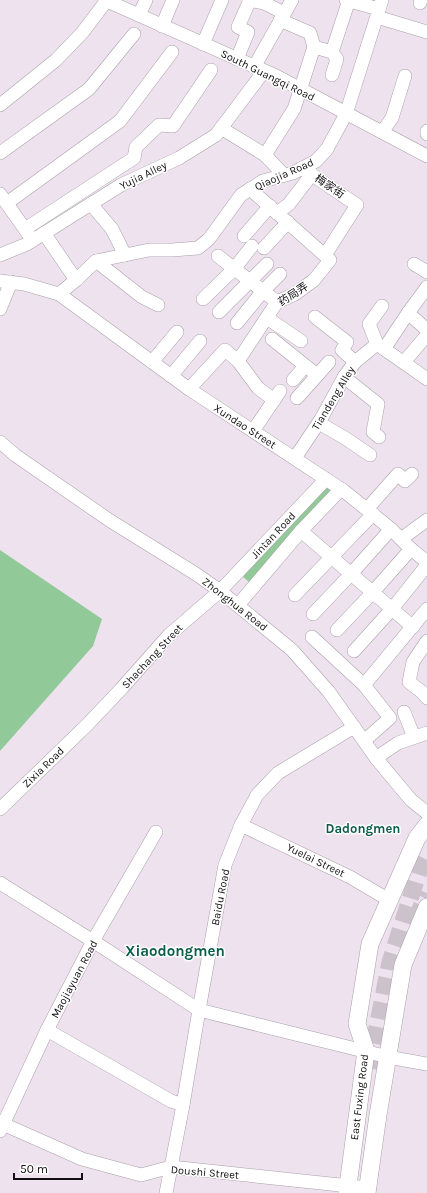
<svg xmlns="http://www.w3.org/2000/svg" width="427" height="1193" viewBox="0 0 427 1193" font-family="Karla,'Noto Sans SC',sans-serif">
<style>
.green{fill:#91ca98}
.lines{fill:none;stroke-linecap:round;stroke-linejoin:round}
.major-tunnel{stroke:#ccc2cc;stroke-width:17;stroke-dasharray:17 8;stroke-linecap:butt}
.minor-casing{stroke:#aaa0aa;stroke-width:14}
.major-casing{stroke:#aaa0aa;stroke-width:18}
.minor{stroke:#fff;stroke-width:13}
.major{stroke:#fff;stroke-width:17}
.labels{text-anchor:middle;stroke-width:3;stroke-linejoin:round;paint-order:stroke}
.street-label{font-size:11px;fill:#120e12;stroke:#fff}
.quarter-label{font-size:13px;font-weight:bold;fill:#095c48;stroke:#fff}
.district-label{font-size:15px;font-weight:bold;fill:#095c48;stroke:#fff}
</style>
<rect width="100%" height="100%" fill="#ede2ed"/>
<g class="green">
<path d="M325 486 333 492 250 583 241 575Z"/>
<path d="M0 550 102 619 93 646 0 751Z"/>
</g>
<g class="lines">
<g class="major-tunnel">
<path d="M415 921 427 893"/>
<path d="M369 1068 390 962 420 868 427 855"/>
</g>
<g class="minor-casing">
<g id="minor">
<path d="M105 0 276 76 427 156"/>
<path d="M249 0 264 3 284 13"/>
<path d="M346 0 379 9"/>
<path d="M420 3 421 0"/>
<path d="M139 15 146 0"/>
<path d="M377 17 427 32"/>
<path d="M280 20 310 33 314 47"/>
<path d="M162 26 173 0"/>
<path d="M203 44 222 0"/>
<path d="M332 52 337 59 332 75"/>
<path d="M237 59 248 32 238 27 250 0"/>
<path d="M254 67 292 0"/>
<path d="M0 105 56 60 82 33 107 0"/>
<path d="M221 128 265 155 284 175"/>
<path d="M427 131V134"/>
<path d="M382 132 392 118 405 76"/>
<path d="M0 153 89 89 134 34"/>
<path d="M265 155 294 109 314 47 332 52 349 0"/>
<path d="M302 168 357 205 325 255"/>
<path d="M0 194 29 235"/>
<path d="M7 203 120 121 172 52"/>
<path d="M91 204 112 229 125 255"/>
<path d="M277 213 289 204 312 174"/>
<path d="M25 229 134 158 136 147 159 125 173 126 211 70"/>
<path d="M44 233 76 280"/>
<path d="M244 236 270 206"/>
<path d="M264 248 288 222"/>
<path d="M0 255 27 244 121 185 179 158 216 135 264 71"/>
<path d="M218 256 277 302"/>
<path d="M96 261 142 297 158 305"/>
<path d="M414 264 427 272"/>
<path d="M0 281 24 284 59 294 76 280 96 261 149 250H172L198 248 209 239 241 195 263 181 293 173 316 161 327 149 346 114 382 0"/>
<path d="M59 294 189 389 344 491 391 529 411 549 427 562"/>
<path d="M203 299 234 269 252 246"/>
<path d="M382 306 369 324 377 344 427 379"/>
<path d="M0 309 11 282"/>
<path d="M219 312 267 264"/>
<path d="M408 313 427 330"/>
<path d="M315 317 347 342 342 350 355 362"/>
<path d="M267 318 301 341"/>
<path d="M237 323 263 291 280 274"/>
<path d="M272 339 317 375"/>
<path d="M384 349 408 313 427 287"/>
<path d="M238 361 258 388 274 400"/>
<path d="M152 362 177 332"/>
<path d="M404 362 427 335"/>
<path d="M171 376 200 341"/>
<path d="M344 377 378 404 373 432 379 437"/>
<path d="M293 380 305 366"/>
<path d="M189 389 225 350 238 361 277 302 295 294 314 280 330 260 250 189"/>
<path d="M297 398 329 362"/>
<path d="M319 423 345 438 370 455"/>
<path d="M253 431 280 391"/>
<path d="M0 442 15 455 109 520 196 574 220 591 292 650 329 692 376 758 395 781 411 800 427 813"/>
<path d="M295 458 321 419 344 377 355 362 377 344"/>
<path d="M367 509 398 474 405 481 412 474"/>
<path d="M301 531 413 627"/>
<path d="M401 539 427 520"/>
<path d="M295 595 373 514"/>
<path d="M238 605 301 531 341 489"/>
<path d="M313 614 351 574 391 529"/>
<path d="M337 630 373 592 411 549"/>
<path d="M312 637 364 685 390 718 364 741"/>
<path d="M427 641 413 662 409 682 422 692 427 698"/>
<path d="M354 651 392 609 427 565"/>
<path d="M364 685 427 609"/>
<path d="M404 712 414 737"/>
<path d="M376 758 398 743 427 733"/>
<path d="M0 809 87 725 122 688 169 635 220 591 326 479"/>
<path d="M241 825 350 877 389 900"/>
<path d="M0 883 93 941 199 1010 388 1057 427 1064"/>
<path d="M47 1030 171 1101 183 1105"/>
<path d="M3 1124 82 1159 141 1175 171 1167 368 1188"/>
<path d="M0 1131 47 1030 93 941 156 832"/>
<path d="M166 1193 183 1105 199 1010 225 865 241 825 257 795 278 773 354 727"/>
</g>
</g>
<g class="major-casing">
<g id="major">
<path d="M347 1193 366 1051 357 1024 370 944 417 838 427 825"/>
<path d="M367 1193 378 1115 403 965 427 907"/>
</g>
</g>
<use href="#minor" class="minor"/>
<use href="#major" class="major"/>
</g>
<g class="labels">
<g class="street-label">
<text transform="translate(268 75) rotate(26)" y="4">South Guangqi Road</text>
<text transform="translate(284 174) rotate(-24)" y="4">Qiaojia Road</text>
<text transform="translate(143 175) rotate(-26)" y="4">Yujia Alley</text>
<text transform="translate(330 186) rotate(34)" y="4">梅家街</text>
<text transform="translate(293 294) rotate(-33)" y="4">药局弄</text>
<text transform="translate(333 398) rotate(-59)" y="4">Tiandeng Alley</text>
<text transform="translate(245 426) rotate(33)" y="4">Xundao Street</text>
<text transform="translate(273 535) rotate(-47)" y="4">Jintan Road</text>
<text transform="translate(235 604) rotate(38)" y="4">Zhonghua Road</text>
<text transform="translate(152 656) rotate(-47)" y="4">Shachang Street</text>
<text transform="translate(43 767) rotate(-44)" y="4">Zixia Road</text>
<text transform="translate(316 860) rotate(26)" y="4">Yuelai Street</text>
<text transform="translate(220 897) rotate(-79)" y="4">Baidu Road</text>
<text transform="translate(74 979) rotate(-62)" y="4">Maojiayuan Road</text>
<text transform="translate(359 1097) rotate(-83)" y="4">East Fuxing Road</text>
<text transform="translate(205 1172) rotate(5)" y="4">Doushi Street</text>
</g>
<g class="quarter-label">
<text x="363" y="833">Dadongmen</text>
</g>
<g class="district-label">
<text x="175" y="956">Xiaodongmen</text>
</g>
</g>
<path d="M14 1173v6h68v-6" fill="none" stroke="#120e12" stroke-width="2"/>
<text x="20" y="1173" font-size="12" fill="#120e12" stroke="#ffffff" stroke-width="3" paint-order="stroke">50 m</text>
</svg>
